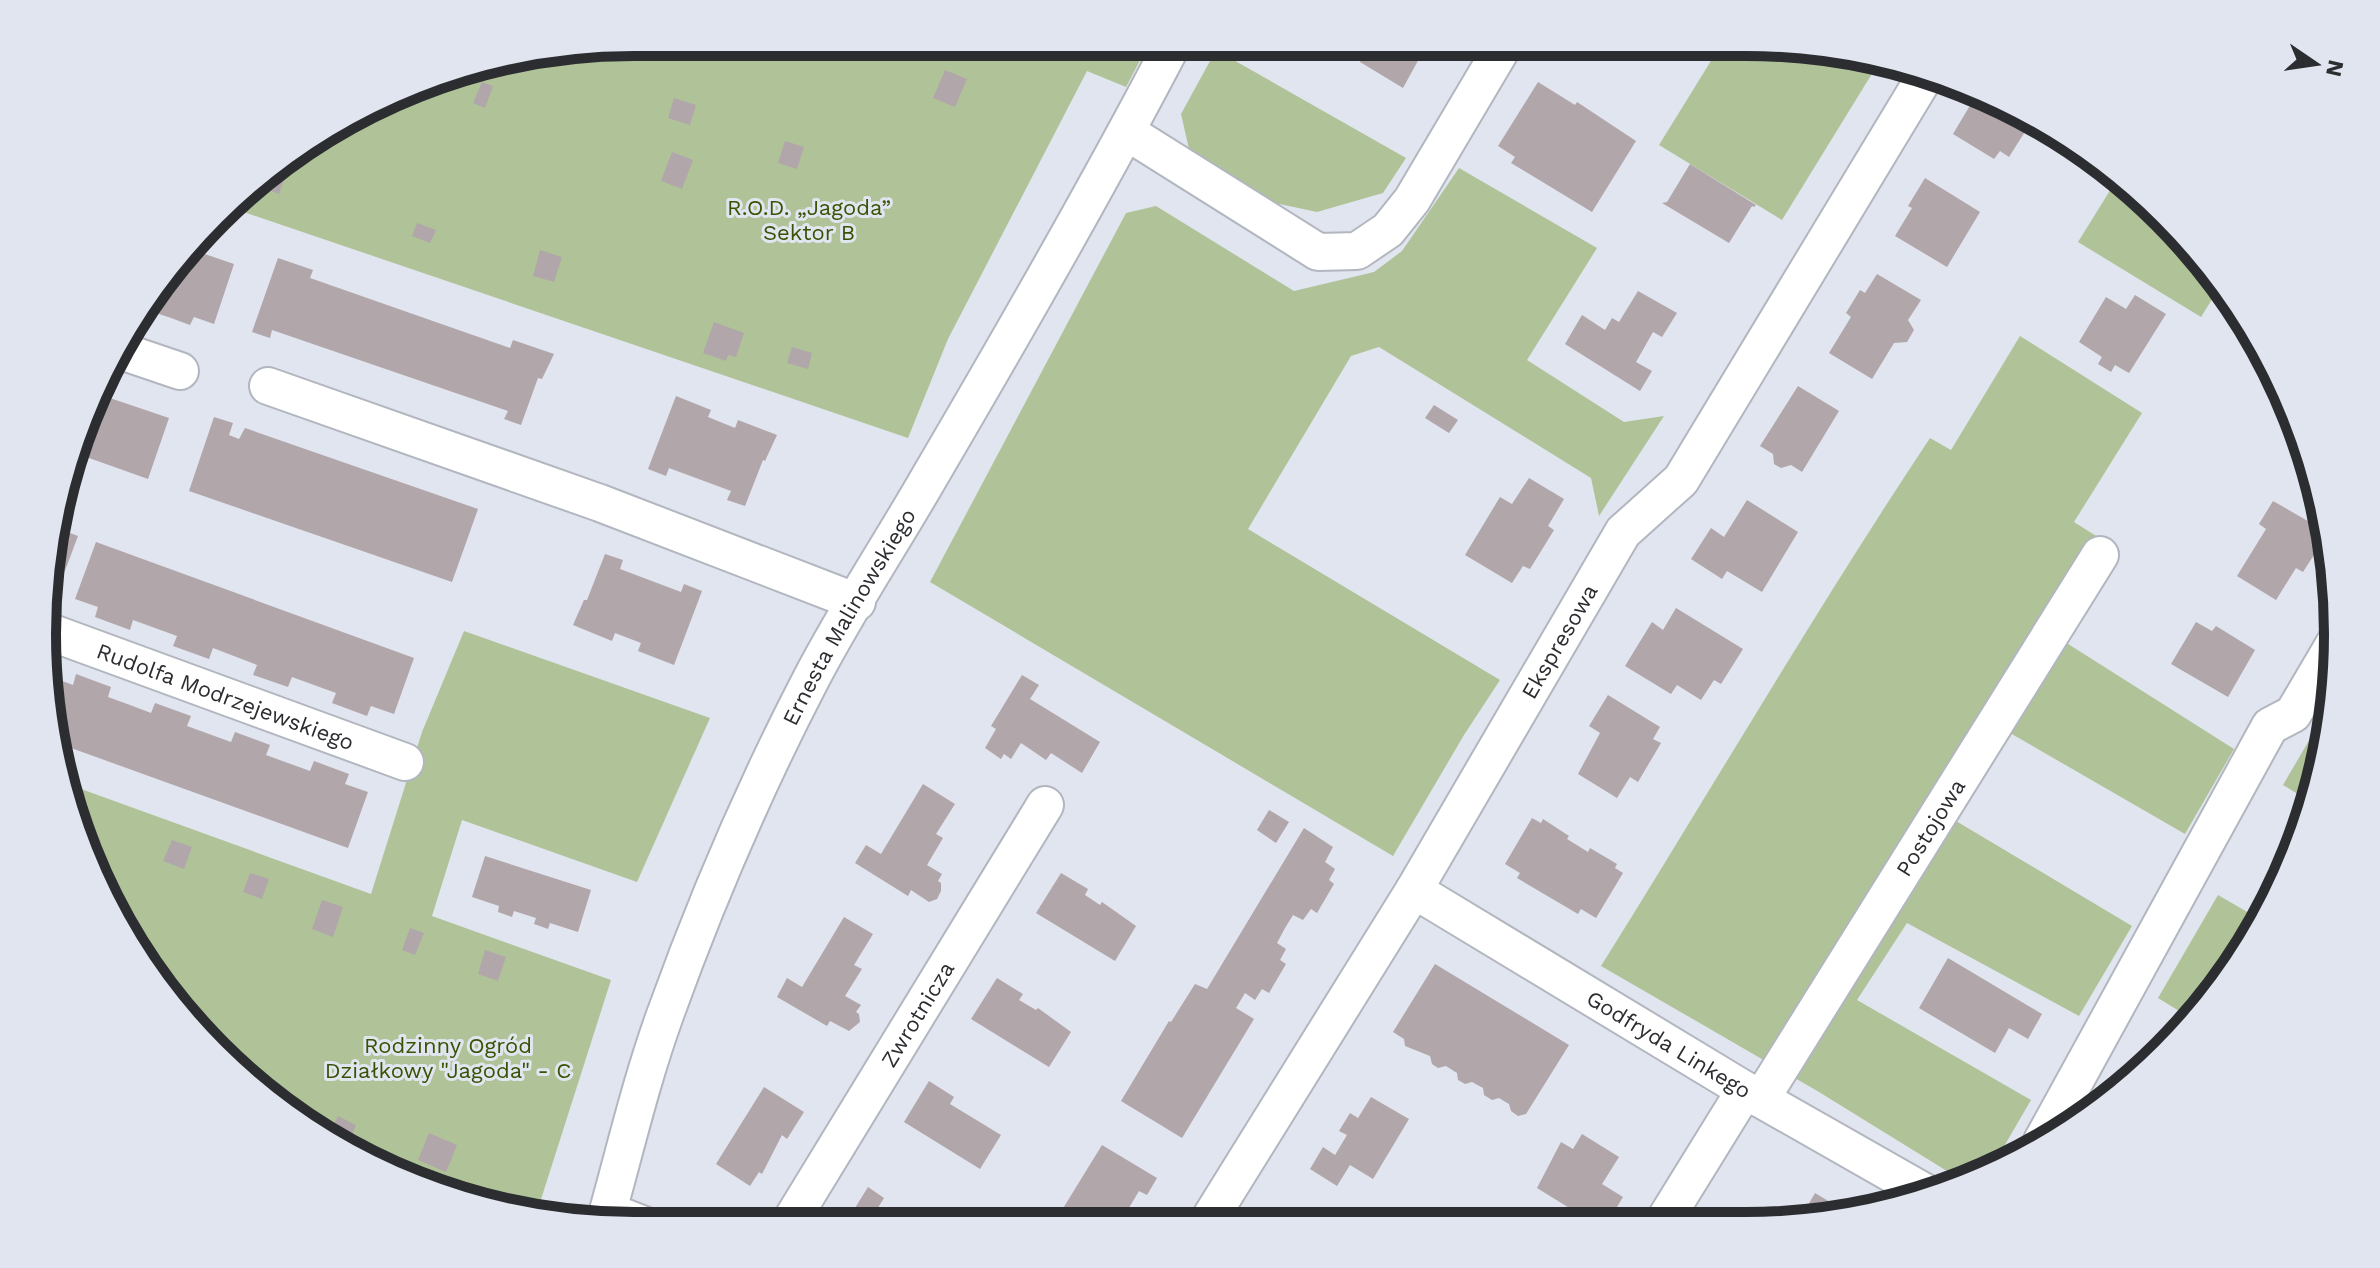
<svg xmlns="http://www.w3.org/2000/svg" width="2380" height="1268" viewBox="0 0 2380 1268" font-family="'Work Sans',sans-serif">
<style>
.green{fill:#b0c398}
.building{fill:#b1a6a9}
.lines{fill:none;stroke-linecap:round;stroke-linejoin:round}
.minor-casing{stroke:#b1b6bf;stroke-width:40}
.minor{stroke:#fff;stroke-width:36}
.labels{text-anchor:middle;stroke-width:6;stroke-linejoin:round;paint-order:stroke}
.park-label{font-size:22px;fill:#385202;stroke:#e1e5ef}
.street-label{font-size:22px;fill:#2b2d30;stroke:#e1e5ef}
.rim{fill:none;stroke:#2b2d30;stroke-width:10}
</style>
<rect width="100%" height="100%" fill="#e1e5ef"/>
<g class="green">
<path d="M634 42 1149 43 1126 87 1087 71 948 339 908 438 232 208 273 165 443 74Z"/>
<path d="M1722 43H1784L1881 59 1782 220 1659 145Z"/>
<path d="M1216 50 1406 158 1383 193 1317 212 1270 202 1189 149 1181 114Z"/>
<path d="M1459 168 1597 248 1527 360 1624 422 1664 416 1599 516 1591 478 1379 347 1351 356 1248 529 1500 680 1464 735 1393 856 930 582 1126 213 1156 206 1294 291 1374 272 1402 251Z"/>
<path d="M2119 176 2191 244 2221 285 2201 317 2078 242Z"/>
<path d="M2020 336 2142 413 2074 522 2120 551 2065 642 2234 749 2185 834 2010 733 1956 821 2132 926 2079 1016 1907 923 1857 1000 2031 1100 1992 1167 1955 1176 1819 1092 1601 966C1711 790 1815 611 1930 438L1951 450Z"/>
<path d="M464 631 710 718 637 882 462 820 432 916 611 980 536 1215 481 1206 372 1165 273 1103 189 1025 87 861 70 785 371 894 422 732Z"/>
<path d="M2332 701 2318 788 2312 803 2283 785Z"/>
<path d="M2218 895 2261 920 2194 1020 2158 998Z"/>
</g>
<g class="building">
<path d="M1371 43H1446L1439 54 1426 46 1403 88 1360 62Z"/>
<path d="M945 70 967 79 955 107 933 98Z"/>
<path d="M482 82 493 86 485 108 473 103Z"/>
<path d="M1538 82 1575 105 1577 102 1636 141 1592 212 1511 163 1515 157 1498 146Z"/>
<path d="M1978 92 2008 103 2033 119 2009 157 2000 151 1994 159 1953 134Z"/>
<path d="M674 98 696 105 690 125 668 118Z"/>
<path d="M785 141 804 147 797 169 778 163Z"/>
<path d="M672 152 693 160 682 189 661 181Z"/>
<path d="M1690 164 1756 205 1754 207 1752 206 1729 243 1662 203 1667 202Z"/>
<path d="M272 166 287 172 279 194 254 185Z"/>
<path d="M1925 178 1980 212 1947 267 1895 236 1912 208 1908 206Z"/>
<path d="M417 223 436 230 430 243 412 236Z"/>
<path d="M193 250 234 264 214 324 194 317 190 325 171 318 153 312 155 304 146 301Z"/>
<path d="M540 250 562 257 554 282 533 276Z"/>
<path d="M278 258 313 270 310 278 510 348 513 340 554 354 542 379 538 378 521 425 504 419 508 411 272 330 270 338 252 332Z"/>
<path d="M1877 274 1921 300 1908 320 1914 330 1907 342 1894 343 1872 379 1829 353 1851 317 1846 313 1860 290 1865 293Z"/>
<path d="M1638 291 1677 313 1662 337 1653 332 1636 362 1652 371 1640 391 1565 344 1582 315 1605 330 1612 318 1619 322Z"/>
<path d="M2135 295 2166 314 2129 373 2115 365 2111 372 2098 364 2102 357 2079 342 2106 297 2126 309Z"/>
<path d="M714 322 744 333 736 357 728 355 726 361 703 353Z"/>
<path d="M792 347 812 353 808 369 787 363Z"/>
<path d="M1798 386 1839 411 1802 472 1791 465 1781 468 1774 464 1773 454 1760 446Z"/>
<path d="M101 395 169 418 148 479 75 453Z"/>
<path d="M676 396 711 410 708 417 735 428 738 420 777 435 765 461 763 460 745 506 727 500 731 491 669 468 666 476 648 469Z"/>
<path d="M1434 405 1458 420 1449 433 1425 418Z"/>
<path d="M214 417 233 423 229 435 239 439 245 428 478 509 452 582 189 491Z"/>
<path d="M2308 452 2310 460 2315 478 2299 468Z"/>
<path d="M1529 478 1564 499 1548 526 1554 530 1530 569 1523 566 1512 583 1465 555 1500 497 1512 504Z"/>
<path d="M1747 500 1798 532 1762 592 1727 571 1722 579 1691 559 1711 528 1724 537Z"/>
<path d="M2273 501 2320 528 2312 543 2319 547 2303 572 2296 568 2276 600 2237 576 2266 529 2259 524Z"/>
<path d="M57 528 78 536 57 592 51 590Z"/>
<path d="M96 542 414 658 394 714 371 706 367 716 332 703 336 693 292 677 288 687 253 675 257 665 213 648 209 659 173 646 177 636 133 620 130 630 95 617 98 607 75 599Z"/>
<path d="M605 554 623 560 620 569 681 592 684 584 702 591 674 665 638 651 641 643 615 633 612 641 573 625 584 600H587Z"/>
<path d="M1676 608 1743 649 1721 684 1714 680 1701 700 1677 685 1671 694 1625 666 1652 622 1663 630Z"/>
<path d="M2196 622 2212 631 2216 626 2255 650 2228 697 2171 664Z"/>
<path d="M76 674 111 687 108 697 130 705 151 713 155 703 191 716 187 726 231 742 235 732 270 745 266 755 310 771 314 761 349 774 345 784 368 792 348 848 60 744 46 685 49 676 73 685Z"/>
<path d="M1022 675 1039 685 1030 699 1100 742 1082 773 1051 753 1046 760 1021 743 1011 759 1004 754 1001 759 985 748 996 729 991 726Z"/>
<path d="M1608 695 1660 727 1653 739 1661 743 1638 782 1630 777 1617 798 1578 774 1600 733 1589 726Z"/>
<path d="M923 784 955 804 936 834 943 838 927 865 942 874 938 881 941 883V891L937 899 929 902 911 890 908 896 855 863 866 845 881 854Z"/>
<path d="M1269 810 1289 822 1276 843 1257 830Z"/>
<path d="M1532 818 1541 823 1543 819 1569 836 1567 839 1588 852 1590 848 1617 864 1615 868 1623 873 1596 918 1581 909 1578 914 1517 878 1520 873 1505 864Z"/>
<path d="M1304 828 1333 847 1325 862 1335 869 1329 880 1334 884 1317 913 1311 909 1303 920 1293 915 1285 928 1277 943 1286 949 1280 960 1286 964 1269 993 1262 989 1255 1000 1245 993 1236 1008 1254 1019 1182 1138 1121 1101 1169 1021 1171 1022 1195 984 1207 989Z"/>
<path d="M172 840 192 847 184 869 163 861Z"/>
<path d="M485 856 591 890 578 932 550 923 548 929 534 924 536 918 514 911 512 917 498 912 499 906 472 897Z"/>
<path d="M250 873 269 879 262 899 243 892Z"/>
<path d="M1061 873 1088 889 1085 895 1100 905 1102 902 1136 926 1115 961 1036 913Z"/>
<path d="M322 900 343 907 333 937 312 929Z"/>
<path d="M844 917 873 934 854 965 862 969 845 996 861 1005 856 1012 859 1014 860 1022 849 1031 830 1021 827 1026 777 997 787 978 802 987Z"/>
<path d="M410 928 424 933 415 955 402 950Z"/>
<path d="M485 950 506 957 498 981 478 974Z"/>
<path d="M1948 958 2042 1014 2028 1039 2009 1028 1995 1053 1919 1008Z"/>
<path d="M1435 964 1569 1045 1526 1114 1518 1116 1511 1111 1509 1104 1499 1098 1492 1100 1484 1095 1483 1088 1472 1082 1465 1084 1458 1080 1457 1073 1446 1066 1438 1068 1432 1064 1430 1056 1405 1046 1404 1039 1393 1032Z"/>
<path d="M997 978 1023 994 1019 1000 1036 1010 1038 1008 1071 1032 1049 1067 971 1019Z"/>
<path d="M247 1070 271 1077 265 1096 245 1077Z"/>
<path d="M929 1081 954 1097 950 1104 1001 1135 980 1169 904 1122Z"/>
<path d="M764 1087 804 1112 787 1139 782 1135 762 1174 759 1172 750 1186 716 1164Z"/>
<path d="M1371 1097 1409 1119 1373 1179 1350 1165 1337 1186 1310 1169 1323 1147 1335 1155 1347 1135 1339 1131 1350 1113 1358 1118Z"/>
<path d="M338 1116 356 1125 352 1135 333 1126Z"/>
<path d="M429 1133 457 1145 446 1172 418 1160Z"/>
<path d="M1582 1134 1619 1157 1602 1184 1623 1197 1608 1222H1592L1537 1188 1561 1142 1573 1149Z"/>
<path d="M1102 1145 1157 1178 1147 1195 1139 1191 1120 1223H1054Z"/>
<path d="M868 1187 884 1198 876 1211 896 1224H845Z"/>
<path d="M1815 1193 1850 1214 1824 1221H1799Z"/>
</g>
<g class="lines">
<g class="minor-casing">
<g id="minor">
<path d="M1127 132 1318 252 1357 251 1388 230 1412 200 1505 43"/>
<path d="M121 351 180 371"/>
<path d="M268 386 600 503 857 602"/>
<path id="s1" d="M47 631 405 762"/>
<path id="s2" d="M1414 890 1745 1090 1926 1193"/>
<path id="s3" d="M1761 1099 2100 555"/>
<path d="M2042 1141 2270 726 2293 714 2336 641"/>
<path d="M608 1211 644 1225"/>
<path d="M1664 1221 1745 1090"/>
<path id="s4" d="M1207 1223 1414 890 1623 532 1681 480 1927 73"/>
<path id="s5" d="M789 1224 1045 805"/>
<path id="s6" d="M604 1225C624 1155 640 1084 665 1015 706 901 754 789 810 681 846 611 891 544 930 476 1014 333 1097 189 1173 43"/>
</g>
</g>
<use href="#minor" class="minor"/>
</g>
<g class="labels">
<g class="park-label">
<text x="809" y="215">R.O.D. „Jagoda”<tspan x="809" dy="25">Sektor B</tspan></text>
<text x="448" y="1053">Rodzinny Ogród<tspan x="448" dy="25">Działkowy "Jagoda" - C</tspan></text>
</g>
<g class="street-label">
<text dy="8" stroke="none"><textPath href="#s6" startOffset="658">Ernesta Malinowskiego</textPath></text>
<text dy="8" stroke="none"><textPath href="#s4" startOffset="680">Ekspresowa</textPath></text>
<text dy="8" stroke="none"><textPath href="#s1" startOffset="190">Rudolfa Modrzejewskiego</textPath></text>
<text dy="8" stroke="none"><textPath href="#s3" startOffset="320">Postojowa</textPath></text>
<text dy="8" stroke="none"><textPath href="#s5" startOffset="246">Zwrotnicza</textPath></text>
<text dy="8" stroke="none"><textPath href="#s2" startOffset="298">Godfryda Linkego</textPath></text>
</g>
</g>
<path d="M0 0H2380V1268H0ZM634 56H1746A578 578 0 0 1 2324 634V634A578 578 0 0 1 1746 1212H634A578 578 0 0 1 56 634V634A578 578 0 0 1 634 56Z" fill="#e1e5ef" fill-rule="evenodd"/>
<path class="rim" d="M634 56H1746A578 578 0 0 1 2324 634V634A578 578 0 0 1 1746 1212H634A578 578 0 0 1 56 634V634A578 578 0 0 1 634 56Z"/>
<g transform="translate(2316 64) rotate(103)" stroke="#e1e5ef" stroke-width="6" paint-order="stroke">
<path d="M0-6L14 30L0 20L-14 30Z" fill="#2b2d30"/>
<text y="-12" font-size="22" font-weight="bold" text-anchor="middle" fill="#2b2d30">N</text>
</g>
</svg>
